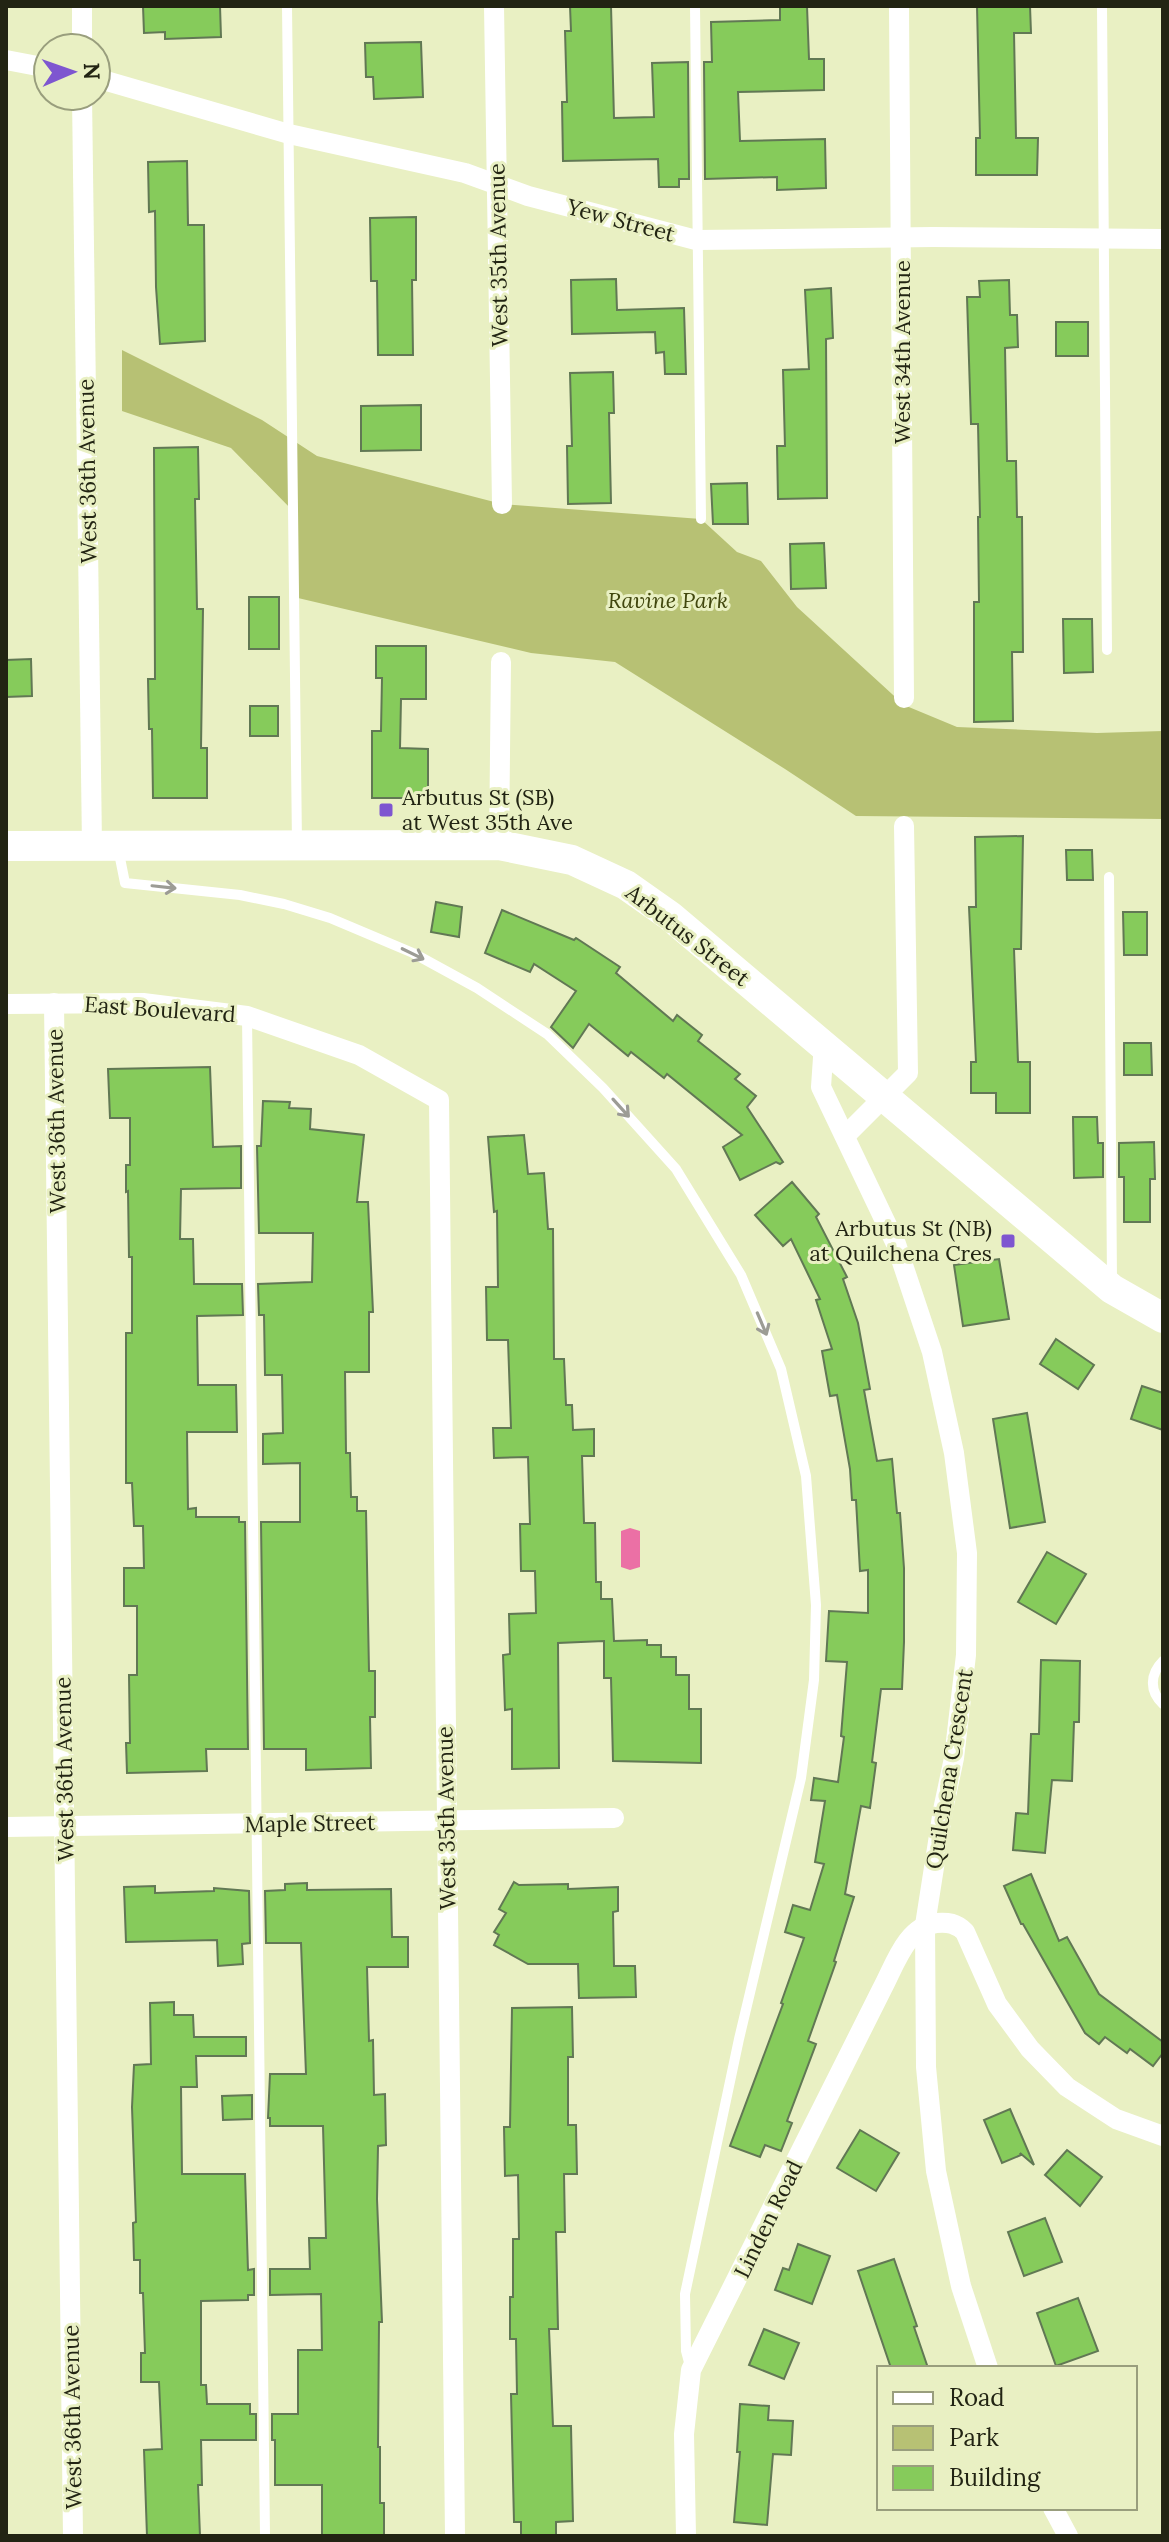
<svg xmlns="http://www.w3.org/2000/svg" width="1169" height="2542" viewBox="0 0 1169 2542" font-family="Lora,serif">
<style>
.green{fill:#b7c174}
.water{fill:#eb70a5}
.building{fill:#86cb5b;stroke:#617854;stroke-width:2}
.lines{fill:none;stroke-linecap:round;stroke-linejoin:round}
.lane{stroke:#fff;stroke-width:10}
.street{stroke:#fff;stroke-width:20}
.secondary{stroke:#fff;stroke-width:30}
.oneway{stroke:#9c9c95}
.poi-dot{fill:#7e56d0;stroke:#e9f0c3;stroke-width:3}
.labels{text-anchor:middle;stroke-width:6;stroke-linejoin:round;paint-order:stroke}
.street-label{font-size:22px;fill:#222413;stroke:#e9f0c3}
.park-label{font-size:22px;font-style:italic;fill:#41470e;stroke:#e9f0c3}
.poi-label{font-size:22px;fill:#222413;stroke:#e9f0c3;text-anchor:start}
</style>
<rect width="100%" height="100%" fill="#e9f0c3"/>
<path class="green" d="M122 350 262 420 317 456 502 504 701 519 737 552 761 561 797 607 904 705 957 727 1097 733 1163 731V819L856 816 785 769 615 662 531 653 298 598 297 515 231 448 122 411Z"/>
<path class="water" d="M630 1528 640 1531V1567L630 1570 621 1567V1531Z"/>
<g class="building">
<path d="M143 6H220L221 37 165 39V32L144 33Z"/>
<path d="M570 6H611L614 118 654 117 652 63 688 62 689 179H679V187H659L658 159 563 161 562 102H567L565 31H571Z"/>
<path d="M780 6H807L809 59H824V90L738 92 740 141 825 139 826 188 777 190V177L705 179 704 62H712L711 22 780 20Z"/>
<path d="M977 6H1030L1031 33H1014L1016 138H1038L1037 175H976V138H980Z"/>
<path d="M421 42 423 97 374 99 373 77H366L365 43Z"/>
<path d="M187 161 188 225H204L205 341 160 344 156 287 155 211 149 212 148 162Z"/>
<path d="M416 217V280H412L413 355H378L377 281H371L370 218Z"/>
<path d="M616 279 617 310 684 308 686 374H665L664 352 656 353 655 332 572 334 571 280Z"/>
<path d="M1009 280 1010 315H1017L1018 347 1005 348 1007 461H1016L1017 517H1022L1023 652H1012L1013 721 974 722V602H979L978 517H980L978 424H971L967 297H980L979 281Z"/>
<path d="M831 288 833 338 826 339 827 498 778 499 777 446H785L783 370 809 369 805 290Z"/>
<rect x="1056" y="322" width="32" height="34"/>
<path d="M613 372 614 413H609L611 503 568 504 567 446H572L570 373Z"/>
<path d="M421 405V450L361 451V406Z"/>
<path d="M198 447 199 499H195L197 609H203L201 748H207V798H153L152 729H149L148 679H155L154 448Z"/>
<path d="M747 483 748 524H713L711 484Z"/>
<path d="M824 543 826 588 791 589 790 544Z"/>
<rect x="249" y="597" width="30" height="52"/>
<path d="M1063 619H1092L1093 672 1064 673Z"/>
<path d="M376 646H426V699H401L400 748 428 749V798H372V731H381L382 678H376Z"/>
<path d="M31 659 32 696 6 697V660Z"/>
<rect x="250" y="706" width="28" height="30"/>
<path d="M1023 836 1021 949H1014L1018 1062H1030V1113H996V1093H971V1062H976L969 907H976L975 837Z"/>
<path d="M1066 850H1092L1093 880H1067Z"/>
<path d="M436 902 462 907 459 937 431 932Z"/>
<path d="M502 910 574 940 576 938 620 967 616 973 673 1021 677 1015 702 1035 698 1041 740 1074 735 1079 756 1096 747 1107 783 1162 780 1164 776 1162 740 1180 723 1147 742 1135 667 1074 664 1078 631 1052 628 1056 589 1024 573 1048 551 1027 576 991 534 964 530 972 485 953Z"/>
<path d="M1123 912H1147V955H1124Z"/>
<path d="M1124 1043H1151L1152 1075H1124Z"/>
<path d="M210 1067 213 1147 241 1146V1188L181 1189 180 1239H193L194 1284H242L243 1315 197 1316 198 1385H236L237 1432H187L188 1509 196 1508V1517H239V1522H245L248 1749H206L207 1771 127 1773 126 1743H130L129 1675H137V1606H124V1568H144L143 1526H134L132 1483H126V1333H132V1257H129L128 1191 126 1192V1165H130V1118H110L108 1069Z"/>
<path d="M263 1101 290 1102 289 1108 311 1109 310 1129 364 1135 357 1202H368L373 1312H369V1372H345L346 1453H350L351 1497H357V1511H366L369 1671H375V1717H370L371 1768 306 1770V1749H264L261 1522H300V1463L263 1464V1434L283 1433 282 1375H265L264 1315H259L258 1284 312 1282 313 1233H259L257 1146H261Z"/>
<path d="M1073 1117H1097L1098 1143H1103V1177L1074 1178Z"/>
<path d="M524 1135 528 1174 544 1173 548 1229H553L554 1359H564L566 1405H572L573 1430 594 1429V1456H582L584 1523H595L596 1582H601V1599H612L614 1641 647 1640V1645H661V1657H676V1675H689V1709H701V1763L613 1761 611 1678H604V1641L558 1643 559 1768 512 1769V1709L505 1710 503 1655 510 1654 509 1614 536 1613 535 1571H521L520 1524H530L528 1457 494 1458 493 1428H511L508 1340H487L486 1287H498L497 1211 494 1212 488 1137Z"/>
<path d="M1154 1142 1155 1179H1150V1222H1124V1177H1119V1143Z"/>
<path d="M792 1182 819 1214 816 1217 847 1277 843 1279 858 1323 870 1389 864 1390 877 1461 892 1459 897 1513H900L904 1568V1642L902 1689H881L872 1762 876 1763 870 1808 861 1806 845 1894 854 1897 834 1961 836 1962 808 2041 816 2044 787 2121 792 2123 781 2151 765 2145 760 2157 730 2146 783 2004 781 2003 804 1938 785 1932 793 1905 810 1910 824 1864 815 1862 825 1801 811 1800 814 1778 838 1782 844 1737 841 1736 847 1662 826 1661 829 1611 868 1613V1570L860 1571 856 1500H852L850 1469 837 1395 830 1396 822 1351 832 1349 816 1300 820 1299 791 1239 783 1246 755 1215Z"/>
<path d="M999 1259 1009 1319 963 1326 954 1265Z"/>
<path d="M1056 1339 1094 1365 1078 1389 1040 1364Z"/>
<path d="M1142 1386 1163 1393V1430L1131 1419Z"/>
<path d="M1027 1413 1045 1522 1010 1528 993 1419Z"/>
<path d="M1047 1552 1086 1574 1056 1624 1018 1602Z"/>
<path d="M1041 1660 1080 1661 1079 1722H1074L1072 1781 1052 1780 1045 1853 1013 1850 1016 1813 1028 1814 1031 1734H1039Z"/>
<path d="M1031 1874 1059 1941 1067 1937 1099 1994 1163 2042V2053L1153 2066 1130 2049 1127 2053 1105 2037 1099 2044 1085 2033 1023 1924H1021L1004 1886Z"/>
<path d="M514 1882 519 1885 568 1884V1889L618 1887V1911L613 1912 614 1966H635L636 1997 579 1998 578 1964H528L494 1945 499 1935 494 1932 506 1913 499 1909Z"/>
<path d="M307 1883V1890L391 1889 392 1937H408V1967H367L369 2041 373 2040 374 2095 385 2094 386 2145 378 2146 377 2199 382 2322H379L378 2447H380V2503H384V2536H322V2485H275V2440H272V2414H298V2350H322L321 2294 270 2295V2269H310L309 2238H326L323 2126H270V2118H268L270 2074H306L301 1943H266L265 1891 285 1890V1884Z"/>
<path d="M155 1886V1893L214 1891V1888L249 1891 250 1943 242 1944 243 1964 218 1966 217 1940 126 1942 124 1887Z"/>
<path d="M174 2002V2015H193L194 2037H246V2056H196L197 2087H181L182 2174H245L248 2270 254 2269V2295H248V2300L201 2301V2385H206L207 2404H250V2414H256V2440H201L202 2485H198L200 2536H147L144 2450 162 2449 159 2382H141V2353H145L143 2293H140V2260H134L133 2223 136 2222 132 2107 134 2065 151 2064 150 2003Z"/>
<path d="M572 2007 573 2057H568V2125H576L577 2174H564L565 2232H556L558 2329H549L553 2426H571L573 2521 556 2522V2536H521V2522H514L511 2394H517L516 2339H510V2297H513V2239H519L518 2175 505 2176 504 2127H510L512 2008Z"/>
<path d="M252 2095V2119L223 2120 222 2096Z"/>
<path d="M1010 2109 1034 2165 1020 2153 1021 2155 1002 2163 984 2120Z"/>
<path d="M860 2130 899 2153 876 2191 837 2168Z"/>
<path d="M1067 2150 1102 2177 1080 2206 1045 2175Z"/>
<path d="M1045 2218 1062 2262 1024 2276 1008 2232Z"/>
<path d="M798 2244 830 2256 812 2304 775 2290 783 2268 789 2270Z"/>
<path d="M894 2259 917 2326 914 2327 928 2368H891L858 2271Z"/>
<path d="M1078 2298 1098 2351 1056 2366 1037 2313Z"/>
<path d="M764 2329 799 2343 784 2379 749 2365Z"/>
<path d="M740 2404 769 2406 768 2420 793 2421 791 2455 773 2454 767 2525 734 2522 740 2452H737Z"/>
</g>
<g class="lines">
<g class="lane">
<path d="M287 6 297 844"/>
<path d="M695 6 701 519"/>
<path d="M1102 6 1107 650"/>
<path d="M118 848 125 883 240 895 284 904 330 918 413 953 477 988 547 1034 603 1088 676 1169 741 1275 781 1369 806 1476 816 1605 814 1680 801 1778 739 2039 685 2294 686 2351 690 2366"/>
<path d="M1109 877 1112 1283"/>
<path d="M247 1016 265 2536"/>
<path d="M1163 1661C1150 1674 1149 1691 1163 1704"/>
</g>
<g class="street">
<path d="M82 6V48"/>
<path d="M494 6 502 504"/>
<path d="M899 6 904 698"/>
<path d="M6 60 48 68"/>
<path d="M96 78 289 134 465 173 528 196 696 240 933 237 1163 239"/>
<path d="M82 96 92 846"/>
<path d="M499 845 501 662"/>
<path d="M54 1003 73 2536"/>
<path d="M6 1004 143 1003 247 1016 359 1055 439 1100 455 2536"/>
<path d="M824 1043 821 1087 896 1244 932 1352 954 1453 967 1553 966 1655 954 1758 943 1810 925 1925 926 2067 936 2171 961 2286 988 2368"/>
<path d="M845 1136 908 1073 904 826"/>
<path d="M6 1827 614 1818"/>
<path d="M1053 2508 1068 2536"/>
<path d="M686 2536 684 2434 691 2370 882 1989C895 1965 906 1927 936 1923 948 1922 956 1923 965 1932L997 2004 1030 2049 1067 2087 1116 2119 1163 2136"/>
</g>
<path class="secondary" d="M6 846 499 845 572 860 626 885 670 916 1112 1289 1163 1318"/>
</g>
<defs><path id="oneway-shaft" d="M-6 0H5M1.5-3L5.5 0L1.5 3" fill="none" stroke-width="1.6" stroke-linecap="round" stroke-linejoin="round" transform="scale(2)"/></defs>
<g class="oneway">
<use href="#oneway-shaft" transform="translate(164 887) rotate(6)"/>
<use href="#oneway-shaft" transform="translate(413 954) rotate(26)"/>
<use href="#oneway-shaft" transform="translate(621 1108) rotate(48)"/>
<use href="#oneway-shaft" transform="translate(762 1324) rotate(67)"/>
</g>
<g class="poi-dot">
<rect x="378" y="802" width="16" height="16" rx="4"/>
<rect x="1000" y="1233" width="16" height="16" rx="4"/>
</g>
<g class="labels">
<g class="street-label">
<text transform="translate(621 220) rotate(15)" y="8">Yew Street</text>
<text transform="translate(498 255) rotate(-91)" y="8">West 35th Avenue</text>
<text transform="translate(902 352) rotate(-90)" y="8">West 34th Avenue</text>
<text transform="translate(87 471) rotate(-91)" y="8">West 36th Avenue</text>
<text transform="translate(688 935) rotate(38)" y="8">Arbutus Street</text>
<text transform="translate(160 1009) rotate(4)" y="8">East Boulevard</text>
<text transform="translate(56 1121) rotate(-91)" y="8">West 36th Avenue</text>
<text transform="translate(64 1769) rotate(-91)" y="8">West 36th Avenue</text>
<text transform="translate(949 1769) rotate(-81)" y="8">Quilchena Crescent</text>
<text transform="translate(446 1818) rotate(-91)" y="8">West 35th Avenue</text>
<text transform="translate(310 1823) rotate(-1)" y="8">Maple Street</text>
<text transform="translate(768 2219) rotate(-64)" y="8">Linden Road</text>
<text transform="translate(72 2417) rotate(-91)" y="8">West 36th Avenue</text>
</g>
<g class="park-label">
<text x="668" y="608">Ravine Park</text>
</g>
<g class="poi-label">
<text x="402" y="805">Arbutus St (SB)<tspan x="402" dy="25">at West 35th Ave</tspan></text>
<text x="992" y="1236" text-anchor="end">Arbutus St (NB)<tspan x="992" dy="25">at Quilchena Cres</tspan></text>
</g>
</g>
<rect width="1169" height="2542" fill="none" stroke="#222413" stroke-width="16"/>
<rect x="877" y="2366" width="260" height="144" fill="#e9f0c3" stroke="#999e7d" stroke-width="2"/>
<rect x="893" y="2392" width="40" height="12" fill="#ffffff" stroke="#999e7d" stroke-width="2"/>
<text x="949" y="2406" font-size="24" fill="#222413">Road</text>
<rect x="893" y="2426" width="40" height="24" fill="#b7c174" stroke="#999e7d" stroke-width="2"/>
<text x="949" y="2446" font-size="24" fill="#222413">Park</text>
<rect x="893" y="2466" width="40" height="24" fill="#86cb5b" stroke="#999e7d" stroke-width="2"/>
<text x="949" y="2486" font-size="24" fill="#222413">Building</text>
<g transform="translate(72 72) rotate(88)"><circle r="38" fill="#e9f0c3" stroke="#999e7d" stroke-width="2"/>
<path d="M0-6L14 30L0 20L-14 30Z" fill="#7e56d0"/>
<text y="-12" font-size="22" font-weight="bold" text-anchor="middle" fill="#222413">N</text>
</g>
</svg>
